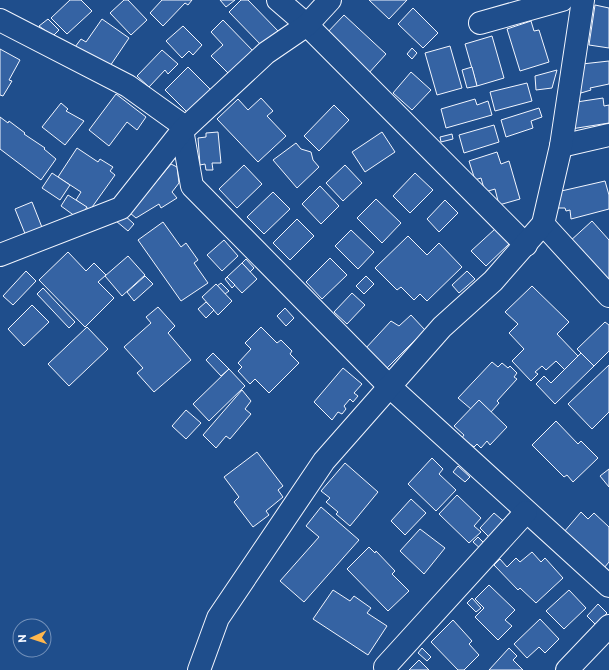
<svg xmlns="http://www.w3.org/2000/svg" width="609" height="670" viewBox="0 0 609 670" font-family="Commissioner,sans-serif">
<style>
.building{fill:#3563a3;stroke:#f2f6ff}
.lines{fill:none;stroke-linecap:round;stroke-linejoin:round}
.minor-casing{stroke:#f2f6ff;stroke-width:24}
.minor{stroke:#1f4e8c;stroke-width:22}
</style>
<rect width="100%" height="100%" fill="#1f4e8c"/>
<g class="building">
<path d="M81 0 92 11 67 34 51 18 70 0Z"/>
<path d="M124 0H128L147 20 131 35 110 13Z"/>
<path d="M162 0H192L188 5 185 3 163 26 150 13Z"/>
<path d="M220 0H235L226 7Z"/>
<path d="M241 0H248L279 32 263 47 229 12Z"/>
<path d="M369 0H407L389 19Z"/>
<path d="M595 5 609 8V48L589 45Z"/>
<path d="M413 8 438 33 423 48 398 24Z"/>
<path d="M344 15 386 54 368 74 325 35Z"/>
<path d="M48 19 59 30 53 36 39 26Z"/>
<path d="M102 19 129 38 108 69 75 47 81 39 86 42Z"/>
<path d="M223 20 254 52 230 75 211 56 223 45 211 32Z"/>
<path d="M531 21 534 31 539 30 549 62 520 71 507 29Z"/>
<path d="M183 26 202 45 193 55 189 51 182 58 166 41Z"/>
<path d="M492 36 504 78 477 86 465 44Z"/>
<path d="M450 46 462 88 437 95 425 53Z"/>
<path d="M412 48 417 53 412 59 407 54Z"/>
<path d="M0 49 20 60 9 80 12 81 3 96 0 95Z"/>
<path d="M162 50 178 64 168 74 165 70 149 87 137 76Z"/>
<path d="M609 61V84L590 88 591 90 581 93 578 79 582 64Z"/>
<path d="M188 67 211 90 188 113 165 90Z"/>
<path d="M472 67 477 86 467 88 462 70Z"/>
<path d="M557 70 552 88 536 90 535 76Z"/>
<path d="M411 72 431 90 412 110 393 93Z"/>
<path d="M527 83 532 101 495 111 490 92Z"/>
<path d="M116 94 146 117 137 130 127 122 109 146 89 130Z"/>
<path d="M261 98 273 111 267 116 286 136 258 162 217 119 238 99 248 110Z"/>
<path d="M603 98 604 106 609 105V123L571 129 570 103Z"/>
<path d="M475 99 477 105 488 101 492 115 446 128 441 109Z"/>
<path d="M61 103 68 109 66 111 84 121 65 145 42 127Z"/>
<path d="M334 105 349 120 319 151 304 136Z"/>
<path d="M539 108 542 117 531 121 533 128 506 137 501 120Z"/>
<path d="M0 117 8 123 9 121 25 133 24 134 45 148 44 149 56 159 41 180 0 149Z"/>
<path d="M494 125 499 142 464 153 459 135Z"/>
<path d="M218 132 221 163H212L213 170H206L205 164 200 165 198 138 206 137V133Z"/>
<path d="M382 132 395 152 365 172 352 152Z"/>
<path d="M452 134 453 139 441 142 440 137Z"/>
<path d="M296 143 301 149 311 152 313 160 319 167 297 188 273 160Z"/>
<path d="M77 148 98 162 100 159 113 167 110 171 115 175 90 210 76 200 81 192 58 177Z"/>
<path d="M497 152 501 164 509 161 520 199 499 205 495 189 485 192 481 178 475 180 469 161Z"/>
<path d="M171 164 177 167 179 183 172 192 177 198 161 208 159 204 136 218 130 213Z"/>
<path d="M244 165 262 184 237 208 219 189Z"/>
<path d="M345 165 362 183 343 201 326 183Z"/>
<path d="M52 173 70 185 60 200 42 188Z"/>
<path d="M415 173 433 190 410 213 393 196Z"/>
<path d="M605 181 609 195V209L571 219 570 210 566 211 565 208H555L557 192Z"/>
<path d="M320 186 339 206 321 224 302 204Z"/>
<path d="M273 192 290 209 264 234 247 217Z"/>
<path d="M68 195 87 207 79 219 61 206Z"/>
<path d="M376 199 401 223 382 243 357 218Z"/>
<path d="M445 200 458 213 439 232 427 219Z"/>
<path d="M32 202 45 235 28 241 15 209Z"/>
<path d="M122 213 134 224 128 231 116 221Z"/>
<path d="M297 219 314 236 290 260 273 243Z"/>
<path d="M592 221 609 240V286L569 242Z"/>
<path d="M163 222 181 247 186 243 198 260 194 263 208 283 181 301 138 240Z"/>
<path d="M495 229 509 244 486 266 471 251Z"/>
<path d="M351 230 374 252 358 269 335 246Z"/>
<path d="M408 236 427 255 439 243 462 267 427 301 420 294 414 300 401 287 397 290 375 268Z"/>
<path d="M224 240 238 256 222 271 207 255Z"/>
<path d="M68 252 86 271 94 263 106 275 98 282 114 298 85 327 39 280Z"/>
<path d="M128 256 145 275 122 296 105 276Z"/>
<path d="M330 258 347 275 322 299 306 282Z"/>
<path d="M246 259 254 268 250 272 242 263Z"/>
<path d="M242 263 257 279 242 293 227 277Z"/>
<path d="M26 271 36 281 13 305 3 296Z"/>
<path d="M467 271 475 279 459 293 452 285Z"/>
<path d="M145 276 153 284 134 301 127 292Z"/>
<path d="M366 276 374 284 364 294 356 286Z"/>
<path d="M227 277 235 285 232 288 225 279Z"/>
<path d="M221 283 229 291 225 294 217 286Z"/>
<path d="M216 284 232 301 218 315 202 297Z"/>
<path d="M532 286 569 322 557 334 578 356 565 370 556 361 546 370 542 366 535 372 538 374 531 381 512 361 524 349 509 333 518 324 505 312Z"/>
<path d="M43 288 75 322 69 328 37 294Z"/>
<path d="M352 293 365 305 347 324 334 312Z"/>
<path d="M206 302 214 310 206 318 198 309Z"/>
<path d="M32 305 49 322 24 346 8 329Z"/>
<path d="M158 307 175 326 168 333 191 360 154 392 137 373 143 368 124 347 151 323 146 317Z"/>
<path d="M285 308 294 318 286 326 277 316Z"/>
<path d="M411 315 425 330 385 370 365 349 391 321 399 326Z"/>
<path d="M605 322 609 325V351L594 366 577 349Z"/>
<path d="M87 327 108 349 69 386 48 364Z"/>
<path d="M261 327 277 343 281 340 292 351 290 354 299 363 269 393 255 379 250 384 238 371 242 367 238 363 251 349 245 343Z"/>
<path d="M213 353 229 369 221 376 206 360Z"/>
<path d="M581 353 594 366 555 404 536 384 544 376 551 383Z"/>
<path d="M492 362 498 367 502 363 508 368 510 366 517 373 514 377 517 379 497 401 499 403 491 412 479 400 471 409 458 398Z"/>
<path d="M609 365V412L592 429 568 404Z"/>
<path d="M343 368 362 384 354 393 358 396 353 402 350 399 344 406 346 409 342 414 338 412 332 420 314 402Z"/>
<path d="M229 369 245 386 209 421 193 404Z"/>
<path d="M242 390 251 401 245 409 251 414 230 439 226 436 216 448 203 435Z"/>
<path d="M479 400 507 427 490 445 487 441 481 448 477 444 474 447 467 442 466 444 461 439 464 435 454 426Z"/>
<path d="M186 410 201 423 186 439 172 426Z"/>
<path d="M556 421 578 444 581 441 598 458 573 482 567 475 564 477 532 445Z"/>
<path d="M257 452 283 486 278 490 283 497 266 511 269 515 253 527 234 502 239 497 224 477Z"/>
<path d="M432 458 443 469 439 474 456 490 436 511 408 484Z"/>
<path d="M345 463 378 492 350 526 336 514 338 512 326 502 330 498 321 491Z"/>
<path d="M458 466 470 477 465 482 453 472Z"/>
<path d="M609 469V487L600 476Z"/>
<path d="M457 495 481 518 474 526 481 532 469 543 439 514Z"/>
<path d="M411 499 426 513 405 535 391 521Z"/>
<path d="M321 507 359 540 304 602 280 581 319 537 306 526Z"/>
<path d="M581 512 588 519 594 513 609 527V562L604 568 564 532Z"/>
<path d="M494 513 508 525 493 541 480 528Z"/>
<path d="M420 529 445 548 424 574 400 551Z"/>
<path d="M478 537 486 545 482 550 473 542Z"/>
<path d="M369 547 375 553 376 551 395 571 392 574 409 591 388 611 347 569Z"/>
<path d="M532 552 541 562 545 558 563 578 536 603 520 588 518 590 494 565 500 559 507 567 516 558 520 562Z"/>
<path d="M489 585 515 610 505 620 512 626 498 640 475 617 484 608 475 599Z"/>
<path d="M333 590 350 601 354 596 371 608 367 613 387 626 368 655 313 619Z"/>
<path d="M569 590 586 608 564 629 546 611Z"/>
<path d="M472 598 481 608 476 612 467 603Z"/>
<path d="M598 604 607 613 596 625 587 616Z"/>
<path d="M540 619 559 639 545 653 539 647 527 658 514 644Z"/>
<path d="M453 620 472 641 469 644 479 655 464 670H458L431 642Z"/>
<path d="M422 648 431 657 427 661 418 653Z"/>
<path d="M509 648 517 656 513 660 523 670H489Z"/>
<path d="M419 660 429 670H409Z"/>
</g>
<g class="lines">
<g class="minor-casing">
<g id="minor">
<path d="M278 0 307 25 526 245"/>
<path d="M0 20 128 86 181 124 192 186 389 386 609 586"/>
<path d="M480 23 562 0"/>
<path d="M561 146 609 135"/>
<path d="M543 224 609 296"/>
<path d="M0 255 121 208 182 131 266 53 307 25 330 0"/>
<path d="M385 667 526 512"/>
<path d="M199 670 218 618 324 461 442 327 493 281 543 224 561 146 583 0"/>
<path d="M567 670 609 626"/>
</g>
</g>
<use href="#minor" class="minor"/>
</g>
<g transform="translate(32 638) rotate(267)"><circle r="19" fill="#1f4e8c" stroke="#7391ba"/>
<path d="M0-3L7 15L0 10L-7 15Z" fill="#ffb74d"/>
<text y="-6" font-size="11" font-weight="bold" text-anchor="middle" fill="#f2f6ff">N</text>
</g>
</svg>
